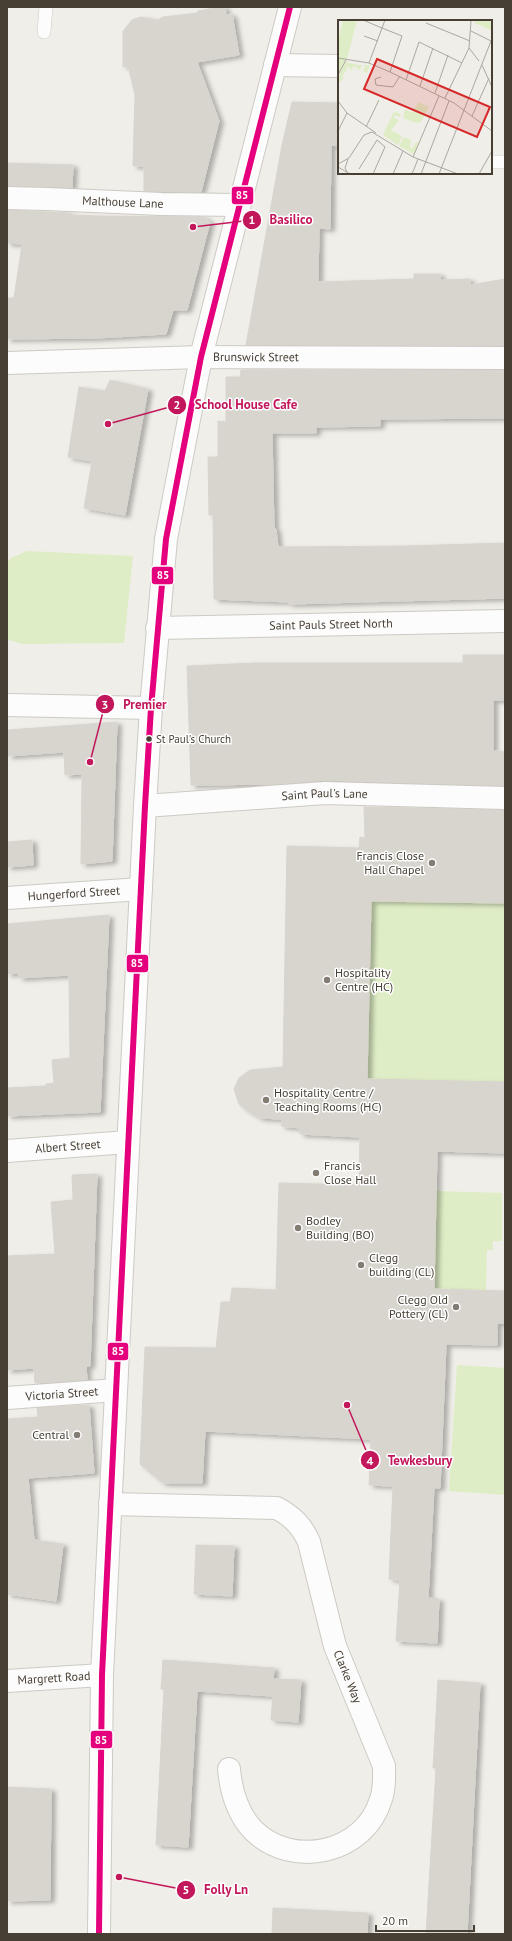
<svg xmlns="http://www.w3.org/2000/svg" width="512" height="1941" viewBox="0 0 512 1941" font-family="'PT Sans',sans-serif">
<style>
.green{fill:#deedc5}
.building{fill:#d8d5cf;stroke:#d9d5ce;filter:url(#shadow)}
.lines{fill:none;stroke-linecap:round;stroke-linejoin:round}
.lane-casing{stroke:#cdcac4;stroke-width:14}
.street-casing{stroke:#cdcac4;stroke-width:24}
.lane{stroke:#fdfcfc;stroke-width:13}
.street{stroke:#fdfcfc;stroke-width:22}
.bus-1-casing{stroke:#fff;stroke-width:9}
.bus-1{stroke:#e5007d;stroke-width:6}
.bus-dot{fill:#473f34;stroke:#fff;stroke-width:1.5}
.poi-dot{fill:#827c73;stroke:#fff;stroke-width:1.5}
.labels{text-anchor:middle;stroke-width:3;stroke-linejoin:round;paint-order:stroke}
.bus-label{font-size:11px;fill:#473f34;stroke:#fff;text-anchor:start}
.street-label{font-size:12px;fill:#473f34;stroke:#fff}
.poi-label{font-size:12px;fill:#473f34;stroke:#fff;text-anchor:start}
.inset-road{fill:none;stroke:#aca8a0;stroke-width:1}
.view{fill:#d62828;fill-opacity:0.15;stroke:#d62828;stroke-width:2}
.inset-edge{fill:none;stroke:#473f34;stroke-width:2}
.leader{fill:none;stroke:#c2185b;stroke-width:1.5}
.callout-dot{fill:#c2185b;stroke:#fff;stroke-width:1.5}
.mark-label{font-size:12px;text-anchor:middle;font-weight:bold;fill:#fff}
.callout-label{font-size:13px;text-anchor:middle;font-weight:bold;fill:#c2185b;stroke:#fff;stroke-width:3;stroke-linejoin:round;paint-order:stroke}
.line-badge{stroke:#fff;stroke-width:1.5}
.badge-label{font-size:11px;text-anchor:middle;font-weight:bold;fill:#fff}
</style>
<defs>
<filter id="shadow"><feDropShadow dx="4.5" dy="2.5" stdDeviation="2" flood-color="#0004"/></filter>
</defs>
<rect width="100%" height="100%" fill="#f0eee8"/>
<g class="green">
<path d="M27 551 133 556 124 643 23 644 8 640 7 563 11 558Z"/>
<path d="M371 893 505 903V1082L367 1079Z"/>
<path d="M436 1191 502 1193V1241H493V1250H487L486 1290 415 1289Z"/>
<path d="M457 1365 505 1368V1495L449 1491Z"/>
</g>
<g class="building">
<path d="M219 7H225L226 15 232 14 239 55 197 62 219 121 201 192 144 191V166H133L135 95 128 66 123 67V31L132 20 141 17 158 20 163 17 198 13V11Z"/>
<path d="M292 102 339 103V146L331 145 330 229 319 228 318 282 414 279V274H440V280L470 279V285L505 279V346L246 345 282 145Z"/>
<path d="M7 163 73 165 72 188 7 186Z"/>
<path d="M7 210 71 213V215L98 216 204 217 210 222 187 310H173L166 334 97 338 7 339V298H14L22 244 7 243Z"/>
<path d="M241 370H505V418L380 419V426L316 427V433H272L274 528 276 529 278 547 405 546 505 543V598L289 604V602L214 599 213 515H209L208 457H218V421L226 422V377H240Z"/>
<path d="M110 380 148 389 125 515 84 508 92 461 68 457 79 387 105 391Z"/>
<path d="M463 655H505V700H493V751L505 752V786L325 780 282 784 191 785 187 666 256 663H463Z"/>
<path d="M117 722 112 861 81 864 82 774 65 775 64 752 8 756V730Z"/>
<path d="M364 807 505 810V903L371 901 367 1079 505 1082V1153L437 1151 434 1289 505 1291V1323H497V1345L446 1344 440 1488H434L428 1598 439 1599 437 1643 396 1641 400 1580 389 1579 393 1486 369 1485 371 1439 205 1431 202 1483H163L140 1464 145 1347 216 1348 221 1302H230L232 1288 276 1290 279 1183 359 1185 360 1137 300 1134V1128L281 1126 282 1119 260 1118 245 1109 239 1104 234 1089 239 1078 250 1070 283 1067 287 846 359 848 360 837 365 838Z"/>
<path d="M32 840 33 865 7 867V842Z"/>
<path d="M109 915 100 1112 7 1116V1088L46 1086V1084L54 1083 52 1060 70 1058 69 975 19 978V973L7 974V924Z"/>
<path d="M97 1174 90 1366H86L87 1380 35 1383 34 1368 7 1370V1256L55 1254 51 1202 73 1200 72 1175Z"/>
<path d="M89 1405 94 1473 28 1478 34 1540 63 1544 56 1601 7 1594V1419L38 1417 37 1408Z"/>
<path d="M196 1545 234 1546 232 1596 194 1594Z"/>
<path d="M163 1660 274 1668 272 1696 197 1691 188 1847 156 1845 164 1689H161Z"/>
<path d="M274 1679 301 1680 298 1722 271 1720Z"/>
<path d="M438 1680 480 1683 467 1934H426L436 1768H433Z"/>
<path d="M7 1787 51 1789 50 1900 7 1901Z"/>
<path d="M273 1908 368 1913 367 1934H272Z"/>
</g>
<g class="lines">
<g class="lane-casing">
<g id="lane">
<path d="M44 32 46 7"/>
<path d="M491 162H505"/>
</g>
</g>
<g class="street-casing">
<g id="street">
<path d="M275 65 339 66"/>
<path id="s1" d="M7 198 47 199 161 204 239 205"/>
<path id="s2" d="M7 363 201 357 505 358"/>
<path id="s3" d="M157 628 505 621"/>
<path d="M7 705 151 708"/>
<path id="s4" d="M145 806 325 793 505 798"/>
<path id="s5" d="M7 898 141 889"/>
<path id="s6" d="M7 1151 128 1142"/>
<path id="s7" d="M7 1398 116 1390"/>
<path id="s8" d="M110 1504 277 1508C293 1517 302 1526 309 1542L335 1646 384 1766C384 1777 385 1788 381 1799 365 1854 292 1869 253 1830 237 1813 231 1791 229 1769"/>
<path id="s9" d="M7 1681 102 1675"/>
<path d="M99 1934 102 1675 145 806 151 708 166 539 201 357 290 7"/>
</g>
</g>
<use href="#lane" class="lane"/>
<use href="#street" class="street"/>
<g class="bus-1-casing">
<path id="bus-1" d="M99 1934 102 1675 145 806 151 708 166 539 201 357 290 7"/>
</g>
<use href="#bus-1" class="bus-1"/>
</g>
<circle class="bus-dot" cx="149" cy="739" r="3.5"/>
<g class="poi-dot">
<circle cx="432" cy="863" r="4"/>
<circle cx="327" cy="980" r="4"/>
<circle cx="266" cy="1100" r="4"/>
<circle cx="316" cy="1173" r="4"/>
<circle cx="298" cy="1228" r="4"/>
<circle cx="361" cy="1265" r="4"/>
<circle cx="456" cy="1307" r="4"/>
<circle cx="77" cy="1435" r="4"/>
</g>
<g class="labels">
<g class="bus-label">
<text x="156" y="743">St Paul's Church</text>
</g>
<g class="street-label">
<text dy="4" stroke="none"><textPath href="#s1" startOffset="116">Malthouse Lane</textPath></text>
<text dy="4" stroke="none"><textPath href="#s2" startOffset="249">Brunswick Street</textPath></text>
<text dy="4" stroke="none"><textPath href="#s3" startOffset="174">Saint Pauls Street North</textPath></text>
<text dy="4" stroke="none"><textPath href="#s4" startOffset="180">Saint Paul's Lane</textPath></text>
<text dy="4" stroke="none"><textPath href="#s5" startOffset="67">Hungerford Street</textPath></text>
<text dy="4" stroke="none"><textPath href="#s6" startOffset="61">Albert Street</textPath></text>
<text dy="4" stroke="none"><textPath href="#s7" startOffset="55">Victoria Street</textPath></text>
<text dy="4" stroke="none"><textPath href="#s8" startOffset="355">Clarke Way</textPath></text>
<text dy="4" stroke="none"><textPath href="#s9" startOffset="47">Margrett Road</textPath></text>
</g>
<g class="poi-label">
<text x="424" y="860" text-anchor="end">Francis Close<tspan x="424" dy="14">Hall Chapel</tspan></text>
<text x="335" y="977">Hospitality<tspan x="335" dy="14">Centre (HC)</tspan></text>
<text x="274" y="1097">Hospitality Centre /<tspan x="274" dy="14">Teaching Rooms (HC)</tspan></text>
<text x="324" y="1170">Francis<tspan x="324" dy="14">Close Hall</tspan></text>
<text x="306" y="1225">Bodley<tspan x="306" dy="14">Building (BO)</tspan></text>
<text x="369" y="1262">Clegg<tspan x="369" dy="14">building (CL)</tspan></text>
<text x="448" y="1304" text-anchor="end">Clegg Old<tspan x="448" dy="14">Pottery (CL)</tspan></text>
<text x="69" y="1439" text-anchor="end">Central</text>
</g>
</g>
<g transform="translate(338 20)">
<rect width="154" height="154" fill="#f0eee8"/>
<path d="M5 0H19L9 39 0 55V21ZM135 0H154V11L137 3ZM8 42 20 45H32L29 53 25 51 27 46 24 45 22 50 15 46 14 52 13 49 8 46 9 49 4 57 6 58 2 62 0 58ZM80 82 91 87 83 102 79 103 65 98 67 89 75 93ZM56 92 63 94 62 97 57 95 56 98 61 100 53 110 64 116 60 125 45 115ZM66 117 73 120 72 128 74 129 78 122 80 123 76 134 61 126Z" fill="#deedc5"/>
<path class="inset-road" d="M25 0 44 8M88 3 132 21M44 8 64 16 52 52M133 11 153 21M26 16 40 21M131 28 141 41M0 38 31 43 52 52 116 83 154 111M31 43 47 0M144 45 154 67M0 55 8 40M43 57 37 59 38 65 55 67 62 56M68 60 81 22 124 43M82 66 95 28M97 73 110 35M107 78 131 28 133 1 130 0M0 81 9 93 38 113M134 96 151 58M28 107 41 80M0 111 9 93M75 137 101 76M0 144 11 138 26 115 34 112 75 137 120 154M0 147 12 154M21 149 39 120 47 127 35 154M9 152 7 148 10 139M55 154 65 131M74 154 80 139M83 154 111 81M101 154 153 21M141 154 154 131"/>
<path class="view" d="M39 39 152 87 139 117 26 69Z"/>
<rect width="154" height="154" class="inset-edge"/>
</g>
<path class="leader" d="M193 227L252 220M108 424L177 405M90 762L105 704M347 1405L370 1460M119 1877L186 1890"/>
<g class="callout-dot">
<circle cx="193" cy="227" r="4"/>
<circle cx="108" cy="424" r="4"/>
<circle cx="90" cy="762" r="4"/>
<circle cx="347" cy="1405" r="4"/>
<circle cx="119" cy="1877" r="4"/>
<circle cx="252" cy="220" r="10"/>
<circle cx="177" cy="405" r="10"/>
<circle cx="105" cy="704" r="10"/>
<circle cx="370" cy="1460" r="10"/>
<circle cx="186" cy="1890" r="10"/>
</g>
<g class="mark-label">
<text x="252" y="224">1</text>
<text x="177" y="409">2</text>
<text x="105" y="709">3</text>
<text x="370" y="1465">4</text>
<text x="186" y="1894">5</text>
</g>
<g class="callout-label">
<text x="291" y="224">Basilico</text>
<text x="246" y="409">School House Cafe</text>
<text x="145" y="709">Premier</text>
<text x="420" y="1465">Tewkesbury</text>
<text x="226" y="1894">Folly Ln</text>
</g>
<g class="line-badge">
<rect x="231" y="186" width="23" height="19" rx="4" fill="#e5007d"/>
<rect x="151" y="566" width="23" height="19" rx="4" fill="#e5007d"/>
<rect x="126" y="954" width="23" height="19" rx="4" fill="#e5007d"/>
<rect x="107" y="1342" width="22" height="19" rx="4" fill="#e5007d"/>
<rect x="90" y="1730" width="23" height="19" rx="4" fill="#e5007d"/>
</g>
<g class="badge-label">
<text x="242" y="199">85</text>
<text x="163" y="579">85</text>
<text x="137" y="967">85</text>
<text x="118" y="1355">85</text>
<text x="101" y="1744">85</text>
</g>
<rect width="512" height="1941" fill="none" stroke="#473f34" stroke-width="16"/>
<path d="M376 1925v6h98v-6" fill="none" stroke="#473f34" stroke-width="2"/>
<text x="382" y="1925" font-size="12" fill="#473f34" stroke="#ffffff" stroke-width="3" paint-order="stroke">20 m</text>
</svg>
